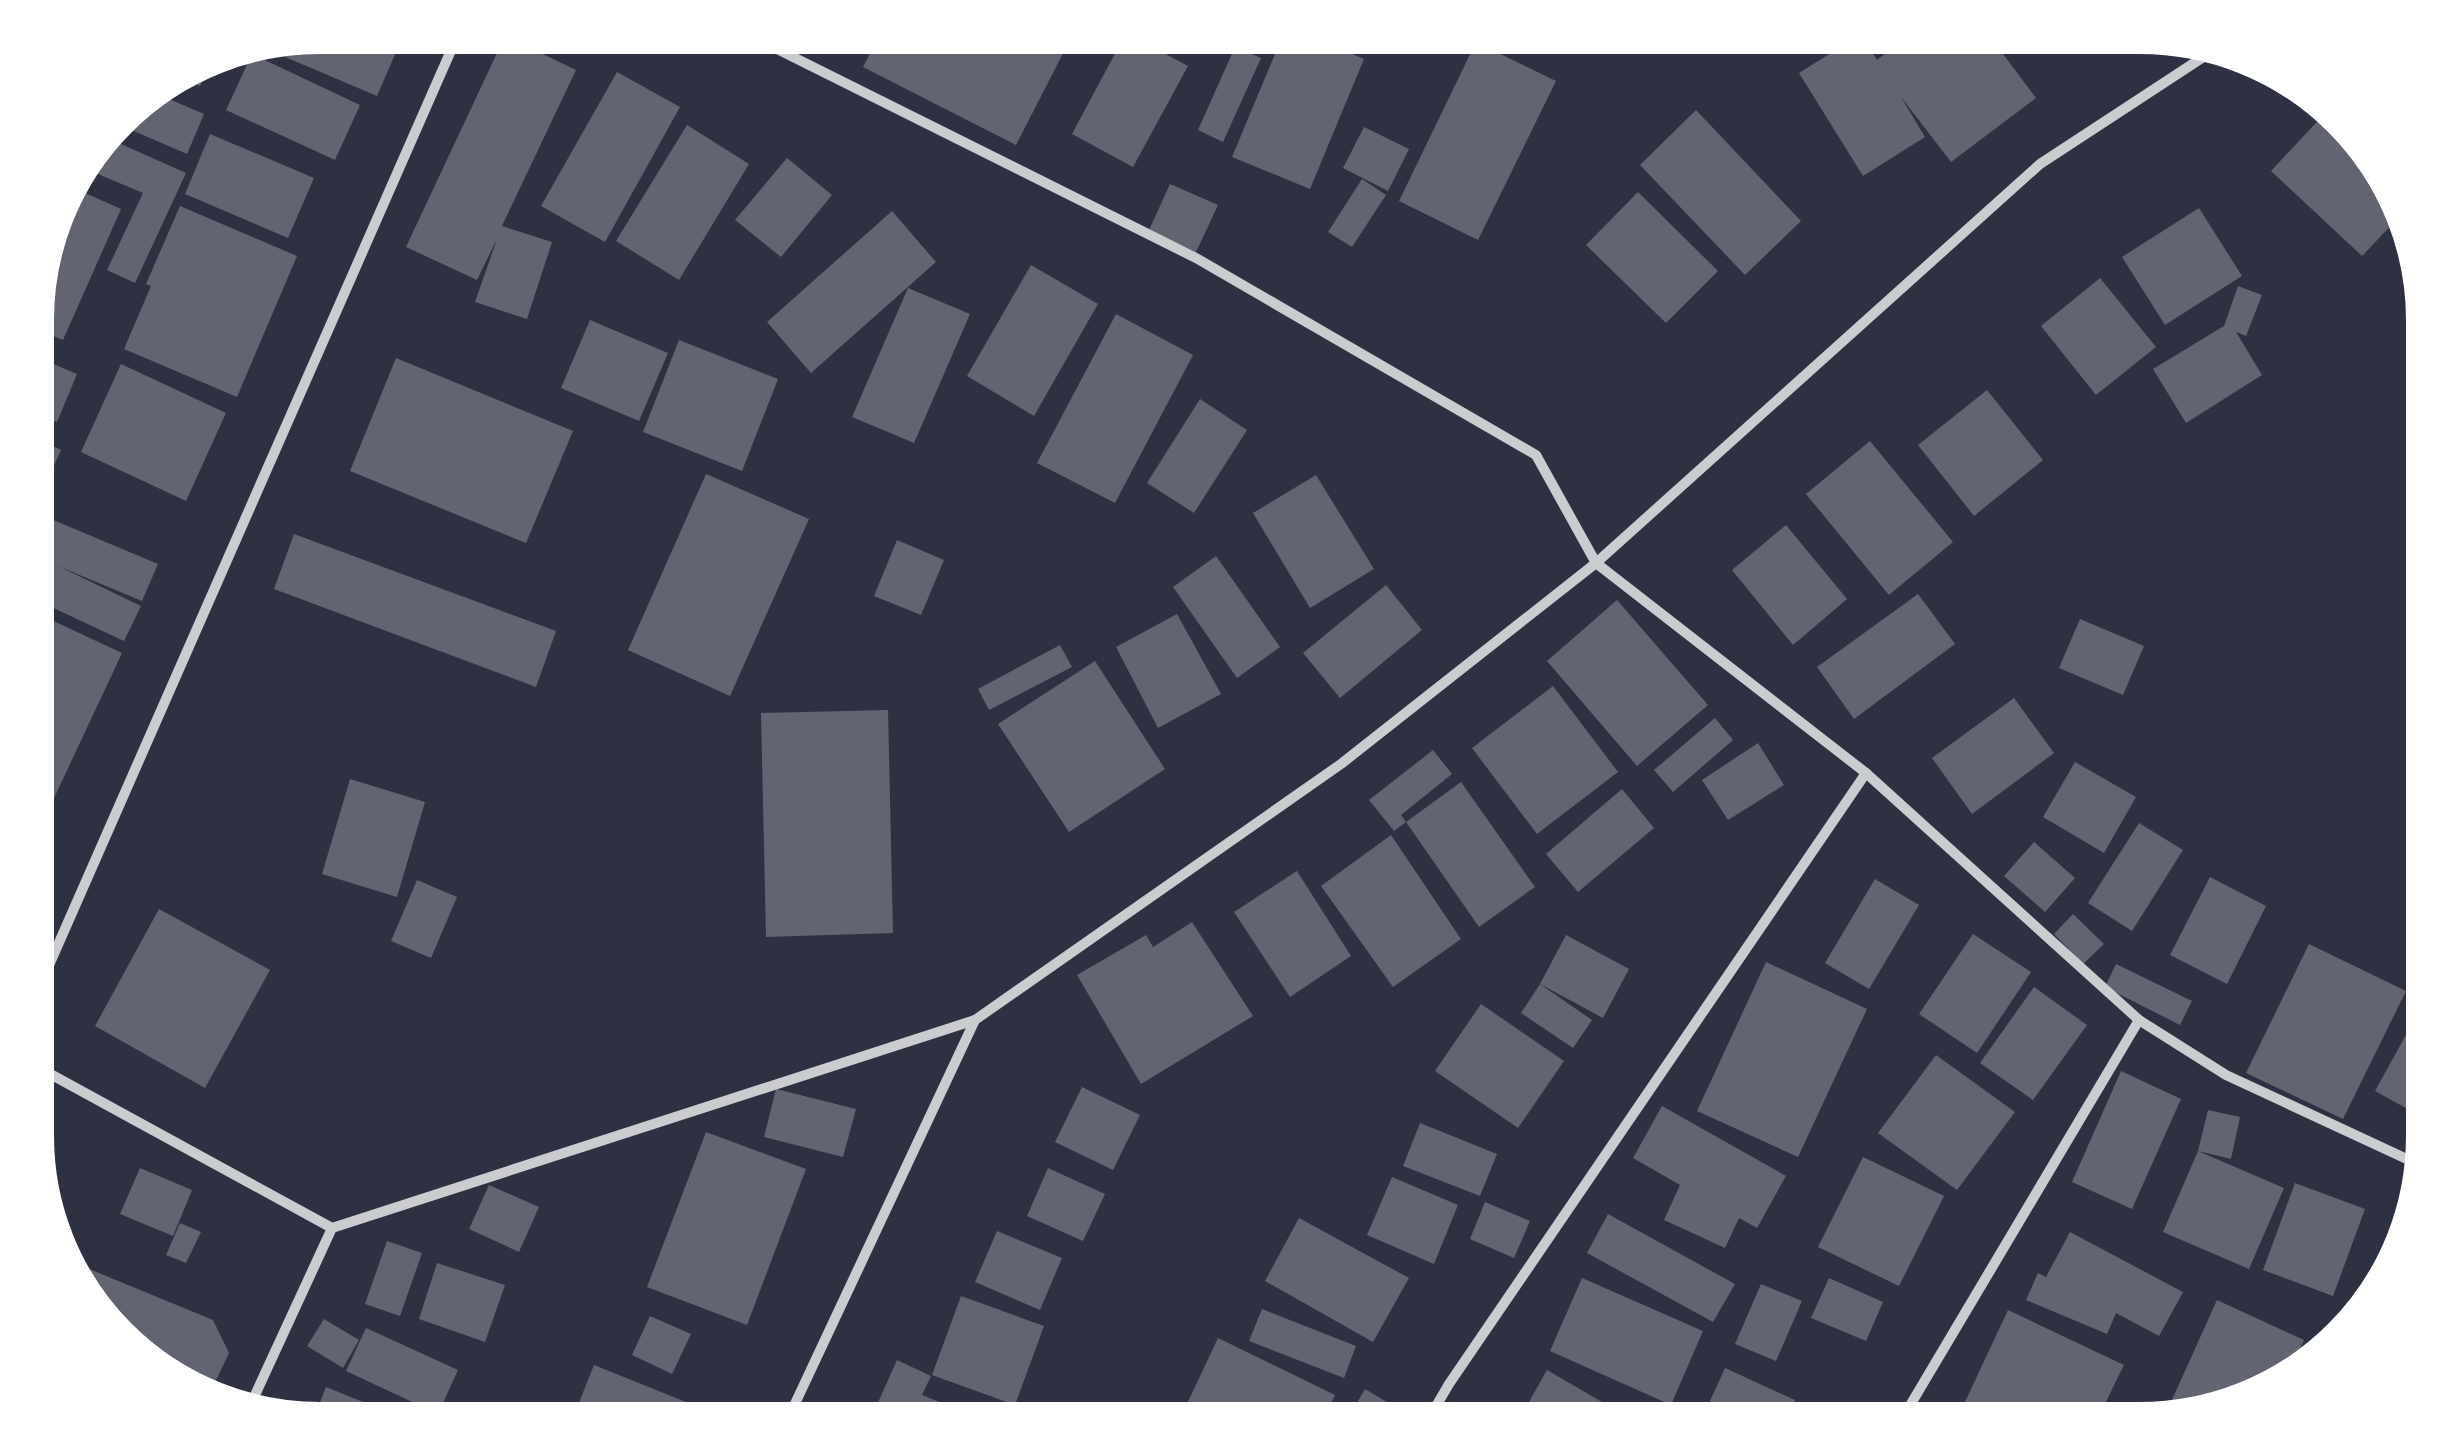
<svg xmlns="http://www.w3.org/2000/svg" width="2459" height="1455" viewBox="0 0 2459 1455" font-family="Helvetica,sans-serif">
<style>
.building{fill:#626471}
.lines{fill:none;stroke-linecap:round;stroke-linejoin:round}
.minor{stroke:#caccd0;stroke-width:10}
.rim{fill:none;stroke:#fff;stroke-width:12}
</style>
<rect width="100%" height="100%" fill="#2d3142"/>
<g class="building">
<path d="M320 30H383L402 38 377 96 264 48 267 40Z"/>
<path d="M882 30H1075L1016 145 863 67Z"/>
<path d="M1285 30H1297L1364 59 1310 189 1232 157Z"/>
<path d="M1916 30H1985L2036 98 1951 162 1901 97 1925 137 1863 176 1799 73 1861 34 1877 60Z"/>
<path d="M1126 33 1188 66 1133 167 1072 134Z"/>
<path d="M505 36 576 70 502 226 552 242 527 319 475 302 497 239 477 280 406 247Z"/>
<path d="M1476 42 1556 81 1478 240 1399 201Z"/>
<path d="M1235 47 1261 58 1223 142 1198 130Z"/>
<path d="M216 51 200 86 174 74 209 52Z"/>
<path d="M252 54 360 105 335 160 226 110Z"/>
<path d="M617 72 680 107 605 242 541 206Z"/>
<path d="M148 90 204 114 187 154 113 122 128 102Z"/>
<path d="M1696 110 1801 221 1745 275 1640 165Z"/>
<path d="M2327 111 2390 174 2402 214 2362 256 2271 171Z"/>
<path d="M687 125 749 164 679 280 616 241Z"/>
<path d="M1364 127 1409 149 1388 191 1343 168Z"/>
<path d="M210 134 314 178 288 238 185 194Z"/>
<path d="M103 136 186 173 135 283 107 270 143 193 79 166Z"/>
<path d="M787 158 832 195 781 257 735 220Z"/>
<path d="M1362 179 1386 195 1352 247 1328 232Z"/>
<path d="M65 184 121 209 63 340 32 327V282L60 191Z"/>
<path d="M1170 184 1218 205 1196 252 1149 230Z"/>
<path d="M1638 192 1718 271 1666 323 1586 245Z"/>
<path d="M180 206 297 256 237 397 124 349 151 286 146 284Z"/>
<path d="M2199 208 2242 276 2165 325 2122 257Z"/>
<path d="M892 211 936 262 811 373 767 322Z"/>
<path d="M1031 265 1098 304 1034 416 967 376Z"/>
<path d="M2100 278 2156 347 2096 395 2041 326Z"/>
<path d="M2238 286 2262 295 2246 336 2236 332 2262 375 2186 423 2153 369 2224 326Z"/>
<path d="M908 288 970 314 914 443 852 417Z"/>
<path d="M1116 314 1193 355 1115 503 1037 463Z"/>
<path d="M590 320 668 353 639 421 561 388Z"/>
<path d="M679 340 778 379 742 471 643 432Z"/>
<path d="M32 355 77 374 57 422 32 411Z"/>
<path d="M396 358 573 431 526 543 350 471Z"/>
<path d="M121 364 226 413 186 501 81 452Z"/>
<path d="M1987 390 2043 460 1974 516 1918 445Z"/>
<path d="M1200 399 1247 430 1194 513 1147 483Z"/>
<path d="M32 436 61 450 35 507 32 506Z"/>
<path d="M1870 441 1953 542 1889 595 1806 494Z"/>
<path d="M706 474 809 519 730 696 628 650Z"/>
<path d="M1316 475 1374 569 1310 608 1253 513Z"/>
<path d="M51 519 158 564 142 601 58 566 141 606 124 641 32 598V562Z"/>
<path d="M1786 525 1847 599 1793 645 1732 570Z"/>
<path d="M294 534 556 631 536 687 274 589Z"/>
<path d="M897 540 944 560 921 615 874 596Z"/>
<path d="M1216 556 1280 647 1237 678 1173 587Z"/>
<path d="M1386 585 1422 630 1340 698 1303 653Z"/>
<path d="M1918 594 1955 644 1854 719 1817 667Z"/>
<path d="M1617 600 1708 705 1637 766 1547 661Z"/>
<path d="M32 611 122 653 32 845Z"/>
<path d="M1177 614 1221 694 1158 728 1116 647Z"/>
<path d="M2080 619 2144 646 2123 695 2059 668Z"/>
<path d="M1060 645 1072 667 989 710 978 689Z"/>
<path d="M1095 661 1165 769 1069 832 998 724Z"/>
<path d="M1553 686 1618 772 1537 834 1472 748Z"/>
<path d="M2014 698 2054 753 1972 814 1932 758Z"/>
<path d="M888 710 893 933 766 937 761 713Z"/>
<path d="M1715 718 1733 740 1673 792 1654 770Z"/>
<path d="M1758 743 1784 785 1728 820 1702 780Z"/>
<path d="M1433 750 1452 774 1401 815 1406 822 1394 831 1369 800Z"/>
<path d="M2075 762 2136 797 2104 853 2043 817Z"/>
<path d="M350 779 425 802 397 897 322 874Z"/>
<path d="M1461 782 1535 887 1479 927 1406 822Z"/>
<path d="M1622 789 1654 828 1578 892 1546 854Z"/>
<path d="M2139 823 2183 850 2132 931 2088 903Z"/>
<path d="M1391 835 1461 939 1393 987 1321 886Z"/>
<path d="M2034 842 2075 878 2045 912 2004 876Z"/>
<path d="M1297 871 1351 956 1290 997 1234 912Z"/>
<path d="M2210 877 2266 906 2227 984 2170 955Z"/>
<path d="M1875 879 1919 905 1869 989 1825 963Z"/>
<path d="M417 880 457 897 431 958 391 941Z"/>
<path d="M159 909 270 970 205 1088 95 1026Z"/>
<path d="M2073 914 2104 944 2083 964 2054 934Z"/>
<path d="M1192 922 1253 1016 1141 1084 1077 975 1146 935 1153 947Z"/>
<path d="M1973 934 2031 972 1977 1053 1919 1014Z"/>
<path d="M1566 935 1629 969 1603 1018 1540 984Z"/>
<path d="M2309 944 2406 991 2343 1119 2246 1073Z"/>
<path d="M1766 962 1867 1009 1798 1157 1697 1111Z"/>
<path d="M2116 964 2192 1001 2180 1025 2105 987Z"/>
<path d="M1540 984 1592 1020 1573 1048 1521 1013Z"/>
<path d="M2034 987 2087 1025 2033 1100 1980 1063Z"/>
<path d="M2428 995V1105L2422 1117 2375 1091Z"/>
<path d="M1481 1004 1564 1061 1518 1128 1435 1071Z"/>
<path d="M1936 1055 2015 1112 1957 1190 1878 1133Z"/>
<path d="M2121 1071 2181 1099 2132 1209 2072 1182Z"/>
<path d="M1082 1087 1140 1115 1113 1170 1055 1142Z"/>
<path d="M776 1089 856 1109 843 1157 764 1137Z"/>
<path d="M1662 1106 1786 1176 1757 1228 1739 1218 1725 1248 1664 1220 1680 1185 1633 1158Z"/>
<path d="M2208 1110 2240 1117 2231 1159 2198 1151Z"/>
<path d="M1420 1123 1497 1154 1480 1196 1403 1166Z"/>
<path d="M706 1132 806 1169 747 1325 647 1287Z"/>
<path d="M2198 1151 2284 1188 2249 1269 2163 1232Z"/>
<path d="M1863 1157 1944 1196 1899 1286 1818 1247Z"/>
<path d="M140 1168 192 1190 173 1236 120 1214Z"/>
<path d="M1048 1168 1105 1194 1083 1241 1027 1216Z"/>
<path d="M1392 1177 1458 1205 1434 1264 1367 1235Z"/>
<path d="M2295 1183 2365 1209 2333 1296 2263 1270Z"/>
<path d="M489 1185 539 1207 519 1252 469 1229Z"/>
<path d="M1485 1202 1530 1221 1514 1258 1470 1239Z"/>
<path d="M1608 1214 1735 1284 1713 1322 1587 1253Z"/>
<path d="M1299 1218 1409 1278 1373 1342 1265 1281Z"/>
<path d="M180 1223 201 1232 186 1263 166 1255Z"/>
<path d="M997 1231 1062 1258 1040 1310 975 1282Z"/>
<path d="M2070 1232 2183 1292 2159 1336 2116 1313 2107 1334 2026 1300 2038 1273 2046 1277Z"/>
<path d="M387 1241 422 1253 400 1316 365 1304Z"/>
<path d="M65 1259 213 1320 229 1353 209 1395 174 1386 78 1296Z"/>
<path d="M437 1263 505 1285 485 1342 419 1319Z"/>
<path d="M1582 1278 1703 1331 1671 1405 1550 1351Z"/>
<path d="M1829 1278 1883 1302 1866 1341 1811 1318Z"/>
<path d="M1761 1284 1802 1301 1776 1361 1735 1344Z"/>
<path d="M961 1296 1044 1326 1015 1405 932 1375Z"/>
<path d="M2217 1300 2304 1340 2283 1387 2161 1424Z"/>
<path d="M1262 1309 1356 1346 1344 1378 1249 1341Z"/>
<path d="M2008 1310 2124 1365 2095 1424H2004L1963 1406Z"/>
<path d="M650 1316 691 1334 672 1374 632 1355Z"/>
<path d="M324 1319 359 1340 343 1368 307 1346Z"/>
<path d="M366 1328 458 1370 438 1414 346 1371Z"/>
<path d="M1218 1338 1335 1395 1321 1425H1177Z"/>
<path d="M897 1360 931 1376 922 1395 998 1425H868Z"/>
<path d="M594 1365 686 1402 677 1425H570Z"/>
<path d="M1725 1368 1795 1400 1784 1425H1699Z"/>
<path d="M1547 1370 1626 1416 1621 1425H1516Z"/>
<path d="M326 1387 420 1425 312 1423Z"/>
<path d="M1365 1389 1407 1414 1401 1425H1344Z"/>
</g>
<g class="lines">
<g class="minor">
<path d="M739 30 1196 258 1536 455 1596 563 1866 773 1449 1384 1425 1425"/>
<path d="M1866 773 2139 1020 2226 1075 2424 1167"/>
<path d="M32 1004 460 30"/>
<path d="M32 1064 332 1228"/>
<path d="M250 1406 332 1228 975 1020 1341 764 1596 563 2040 164 2214 50"/>
<path d="M1899 1424 2139 1020"/>
<path d="M785 1425 975 1020"/>
</g>
</g>
<path d="M0 0H2459V1455H0ZM320 48H2140A272 272 0 0 1 2412 320V1136A272 272 0 0 1 2140 1408H320A272 272 0 0 1 48 1136V320A272 272 0 0 1 320 48Z" fill="#fff" fill-rule="evenodd"/>
<path class="rim" d="M320 48H2140A272 272 0 0 1 2412 320V1136A272 272 0 0 1 2140 1408H320A272 272 0 0 1 48 1136V320A272 272 0 0 1 320 48Z"/>
</svg>
